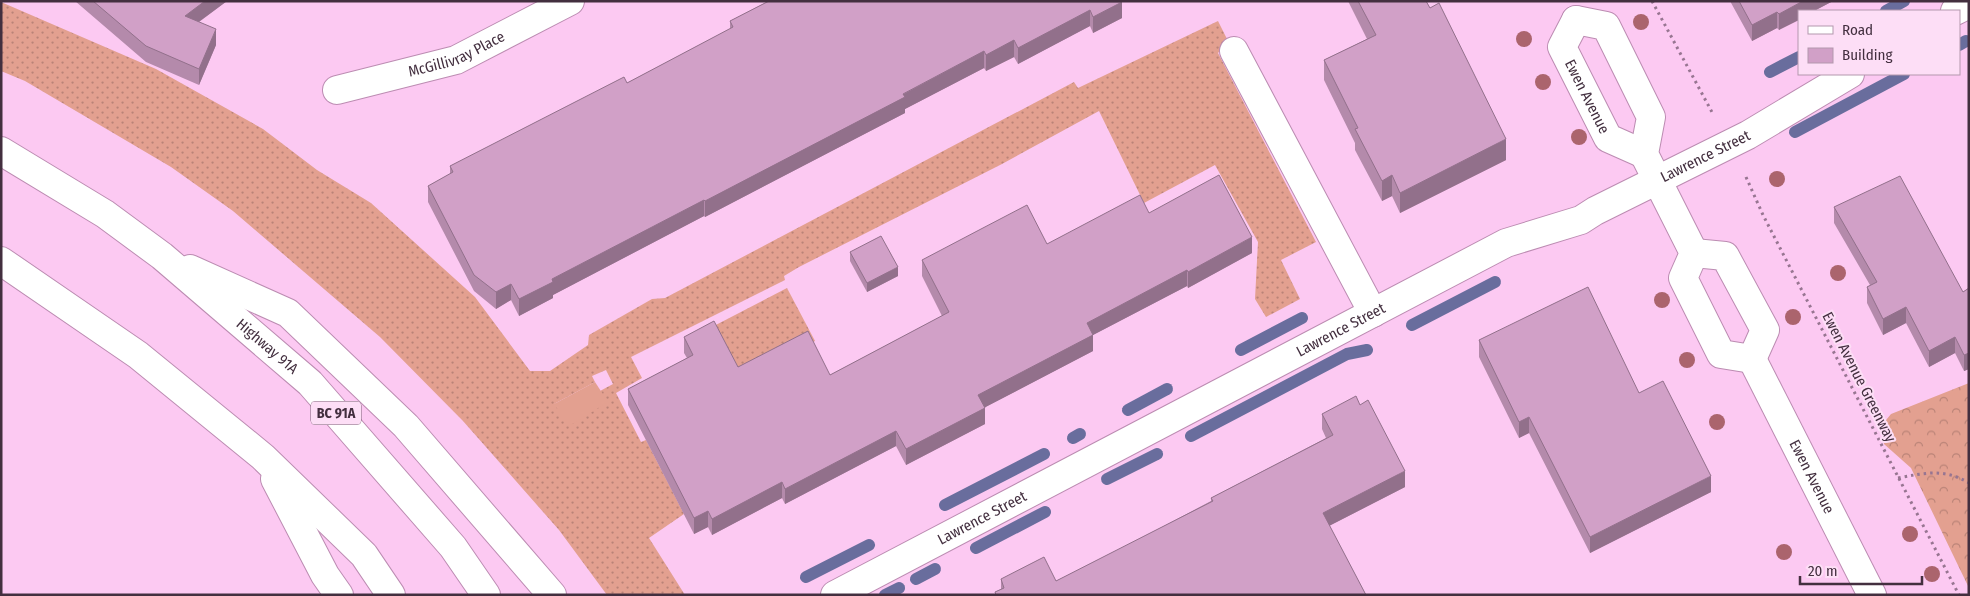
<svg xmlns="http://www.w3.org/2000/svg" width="1970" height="596" viewBox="0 0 1970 596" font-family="'Fira Sans Condensed',sans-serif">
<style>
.grass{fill:url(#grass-dots);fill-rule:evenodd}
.forest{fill:url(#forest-crowns)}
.garden{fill:#e3a090}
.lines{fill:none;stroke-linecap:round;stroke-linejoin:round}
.stream{stroke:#696d9d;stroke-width:12}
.minor-casing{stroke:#bc8cb2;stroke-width:30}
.highway-casing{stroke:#bc8cb2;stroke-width:30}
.path{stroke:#977591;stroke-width:3;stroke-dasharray:2.5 4;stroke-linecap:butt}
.minor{stroke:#fff;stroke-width:28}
.highway{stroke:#fff;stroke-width:28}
.tree{fill:#ab646d}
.wall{fill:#b48aab}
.shaded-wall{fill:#92708b}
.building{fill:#d1a0c7;stroke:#92708b}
.labels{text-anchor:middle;stroke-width:4;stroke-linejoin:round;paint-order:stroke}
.shield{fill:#fddef6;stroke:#7b6476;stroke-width:1}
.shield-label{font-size:14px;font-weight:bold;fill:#432f3f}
.street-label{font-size:15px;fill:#432f3f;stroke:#fddef6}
</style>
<defs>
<pattern id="grass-dots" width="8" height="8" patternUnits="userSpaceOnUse" patternTransform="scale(1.25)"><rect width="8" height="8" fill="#e3a090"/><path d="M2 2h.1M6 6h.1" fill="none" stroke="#ba8377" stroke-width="1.8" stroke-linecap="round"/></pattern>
<pattern id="forest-crowns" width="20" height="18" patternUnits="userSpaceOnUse" patternTransform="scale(1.25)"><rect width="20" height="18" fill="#e3a090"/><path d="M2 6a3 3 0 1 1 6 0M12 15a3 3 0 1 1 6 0" fill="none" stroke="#ba8377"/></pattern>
</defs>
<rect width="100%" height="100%" fill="#fcc9f2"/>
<g class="grass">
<path d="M1 2 156 69 263 129 317 170 371 203 475 297 530 371H550L588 345 589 335 652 299 665 298 1074 82 1078 88 1218 21 1228 41 1218 53 1316 242 1281 260 1300 299 1266 317 1255 299 1258 242 1215 165 1144 203 1099 111 1002 164 799 267 784 276 785 280 631 357 642 378 616 393 641 442 646 440 684 514 649 538 685 595H607L559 530 463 421 380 337 233 211 171 167 25 81 1 71ZM606 370 613 384 600 391 554 404 595 382 592 376Z"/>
<path d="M787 288 815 341 744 380 710 328Z"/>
</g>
<path class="forest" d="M1969 383V588L1911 468 1884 444 1882 425 1891 414Z"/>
<path class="garden" d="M595 382 608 402 569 426 554 404Z"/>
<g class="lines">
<g class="stream">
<path d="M1886 11 1904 1"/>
<path d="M1959 45 1966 41"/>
<path d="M1770 72 1799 57"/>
<path d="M1795 132 1904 74"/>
<path d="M1412 325 1495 282"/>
<path d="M1241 350 1302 318"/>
<path d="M1128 410 1167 389"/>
<path d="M1191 436 1347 354 1367 350"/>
<path d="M1073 438 1080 434"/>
<path d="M1107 479 1157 454"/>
<path d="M945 505 1044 454"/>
<path d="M976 548 1045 512"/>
<path d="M806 577 869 545"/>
<path d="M916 579 935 569"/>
<path d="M885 595 899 588"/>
</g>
<g class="minor-casing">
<g id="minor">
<path d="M1955 11 1969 4"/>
<path d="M1576 20 1606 26 1651 117 1644 154 1694 253 1683 278 1721 354 1752 359"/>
<path id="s1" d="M1576 20 1562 47 1608 138 1644 154"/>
<path d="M1234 51 1373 313"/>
<path id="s2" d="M337 90 456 60 570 1"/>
<path d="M1694 253 1725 256 1765 330 1752 359"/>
<path id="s3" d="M1752 359 1872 595"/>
<path id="s4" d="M835 595 1506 243 1581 220 1595 211 1748 135 1850 74"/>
</g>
</g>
<g class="highway-casing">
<g id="highway">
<path id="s5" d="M1 151 105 214 162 256 310 383 453 547 486 595"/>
<path d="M1 261 138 355 263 457 364 555 391 595"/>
<path d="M190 269 288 313 406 426 552 595"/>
<path d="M275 479 325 575 339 595"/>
</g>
</g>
<g class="path">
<path d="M1652 1 1713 114"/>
<path d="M1746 177 1763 215 1959 595"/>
<path d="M1898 478C1925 473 1944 468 1969 483"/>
</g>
<use href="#minor" class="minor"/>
<use href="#highway" class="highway"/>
</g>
<g class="tree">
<circle cx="1641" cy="22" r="8"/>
<circle cx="1524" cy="39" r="8"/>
<circle cx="1543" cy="82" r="8"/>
<circle cx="1579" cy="137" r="8"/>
<circle cx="1777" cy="179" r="8"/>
<circle cx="1838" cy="273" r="8"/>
<circle cx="1662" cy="300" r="8"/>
<circle cx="1793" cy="317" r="8"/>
<circle cx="1687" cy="360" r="8"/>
<circle cx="1717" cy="422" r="8"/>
<circle cx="1910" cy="534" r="8"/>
<circle cx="1784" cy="552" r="8"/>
<circle cx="1932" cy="574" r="8"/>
</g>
<g class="wall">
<path d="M75 1H227L199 22 216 45 199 85 146 62Z"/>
<path d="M769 1H1122L1121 2 1122 18 1093 33 1090 26 1018 64 1014 57 986 71 984 68 905 109V113L705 217 704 216 553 295V298L519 316 511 300 496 309 474 291 428 202V186L450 174V166L627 83 730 29V21Z"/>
<path d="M1348 1H1426L1506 160 1400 213 1392 196 1382 201 1355 150V143L1324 80V60L1367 39Z"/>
<path d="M1730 1H1833L1814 11H1799L1779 30 1777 28 1752 41Z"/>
<path d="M1834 207 1963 292 1969 288V369L1964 371 1955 353 1929 367 1906 323 1883 335 1867 303V287L1870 285 1834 223Z"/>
<path d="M1149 213 1252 253 1188 288 1187 286 1093 335V351L985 407V424L906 465 896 446 785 504 782 498 712 535 708 527 694 534 628 405V389L687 358 684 353V337L738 367 830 375 942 316 922 276V260L1047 244Z"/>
<path d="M850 252 898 276 867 292 850 261Z"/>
<path d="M1479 340 1639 393 1711 492 1590 553 1529 433 1519 438 1479 357Z"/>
<path d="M1360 405 1405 487 1329 526 1366 595H995V592L1001 589V579L1056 581 1132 543 1211 501V498L1326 438 1322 429V414Z"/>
</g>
<g class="shaded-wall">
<path d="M205 1H227L185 32V16Z"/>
<path d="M1803 1H1833L1814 11H1799V20L1779 30V14Z"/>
<path d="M1122 2V18L1093 33V17Z"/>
<path d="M1090 10V26L1018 64V48Z"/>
<path d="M1777 12V28L1752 41V25Z"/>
<path d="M216 29V45L199 85V69Z"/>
<path d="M1014 40V57L986 71V55Z"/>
<path d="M984 51V68L905 109V113L705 217V201Z"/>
<path d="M1506 139V160L1400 213V193Z"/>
<path d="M1392 175V196L1382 201V181Z"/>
<path d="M704 200V216L553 295V298L519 316V299L552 279Z"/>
<path d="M1252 237V253L1188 288V272Z"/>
<path d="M898 267V276L867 292V283Z"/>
<path d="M1187 270V286L1093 335V351L978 411V395L1087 323Z"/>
<path d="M511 284V300L496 309V292Z"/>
<path d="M1906 307V323L1883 335V319Z"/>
<path d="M1955 337V353L1929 367V351Z"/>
<path d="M1969 353V369L1964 371V355Z"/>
<path d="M985 408V424L906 465V449Z"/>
<path d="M1529 417V433L1519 438V422Z"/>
<path d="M896 431V446L785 504V489Z"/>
<path d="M1405 471V487L1323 529V513Z"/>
<path d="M1711 476V492L1590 553V537Z"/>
<path d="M782 482V498L712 535V519Z"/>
<path d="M708 511V527L694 534V518Z"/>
</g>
<g class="building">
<path d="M93 1H205L185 16 216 29 199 69 146 46Z"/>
<path d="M769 1 1122 2 1093 17 1090 10 1018 48 1014 40 986 55 984 51 903 94 905 97 705 201 704 200 552 279 553 282 519 299 511 284 496 292 474 275 428 186 453 172 450 166 624 77 627 83 733 27 730 21Z"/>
<path d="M1358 1H1426L1430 8 1439 3 1506 139 1400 193 1392 175 1382 181 1355 129 1358 128 1324 60 1376 35Z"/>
<path d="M1739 1H1803L1779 14 1777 12 1752 25Z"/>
<path d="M1219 175 1252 237 1188 272 1187 270 1087 323 1093 335 978 395 985 408 906 449 896 431 785 489 782 482 712 519 708 511 694 518 628 389 693 355 684 337 714 321 738 367 808 331 830 375 949 312 922 260 981 229 1027 205 1047 244 1140 195 1149 213Z"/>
<path d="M1900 176 1963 292 1969 288V353L1964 355 1955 337 1929 351 1906 307 1883 319 1867 287 1877 282 1834 207Z"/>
<path d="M881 236 898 267 867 283 850 252Z"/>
<path d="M1588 287 1639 393 1663 381 1711 476 1590 537 1529 417 1519 422 1479 340Z"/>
<path d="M1356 396 1360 405 1368 400 1405 471 1323 513 1366 595H996L995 592 1004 588 1001 579 1044 557 1056 581 1213 501 1211 498 1333 435 1322 414Z"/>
</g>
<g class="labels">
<rect class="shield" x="311" y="401.5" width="50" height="23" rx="4"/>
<g class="shield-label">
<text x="336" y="418">BC 91A</text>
</g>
<g class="street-label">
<text dy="5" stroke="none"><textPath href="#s2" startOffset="125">McGillivray Place</textPath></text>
<text dy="5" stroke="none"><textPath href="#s1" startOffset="86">Ewen Avenue</textPath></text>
<text dy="5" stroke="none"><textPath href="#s4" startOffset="976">Lawrence Street</textPath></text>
<text dy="5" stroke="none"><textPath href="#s4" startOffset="571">Lawrence Street</textPath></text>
<text dy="5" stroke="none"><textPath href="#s5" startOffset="331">Highway 91A</textPath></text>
<text transform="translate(1859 377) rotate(63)" y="5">Ewen Avenue Greenway</text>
<text dy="5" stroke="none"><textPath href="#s3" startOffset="132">Ewen Avenue</textPath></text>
<text dy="5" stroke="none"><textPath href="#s4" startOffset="166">Lawrence Street</textPath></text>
</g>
</g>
<rect width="1970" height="596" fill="none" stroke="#432f3f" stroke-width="5"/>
<rect x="1798" y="10" width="162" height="65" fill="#fddef6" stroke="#b398ad"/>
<rect x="1808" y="26" width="25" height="8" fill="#ffffff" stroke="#b398ad"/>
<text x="1842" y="35" font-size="15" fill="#432f3f">Road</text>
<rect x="1808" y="48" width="25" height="15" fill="#d1a0c7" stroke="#b398ad"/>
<text x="1842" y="60" font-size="15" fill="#432f3f">Building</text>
<path d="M1800 576v8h122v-8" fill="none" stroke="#432f3f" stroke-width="2.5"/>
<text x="1808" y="576" font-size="15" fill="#432f3f" stroke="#fddef6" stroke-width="4" paint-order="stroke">20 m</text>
</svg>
